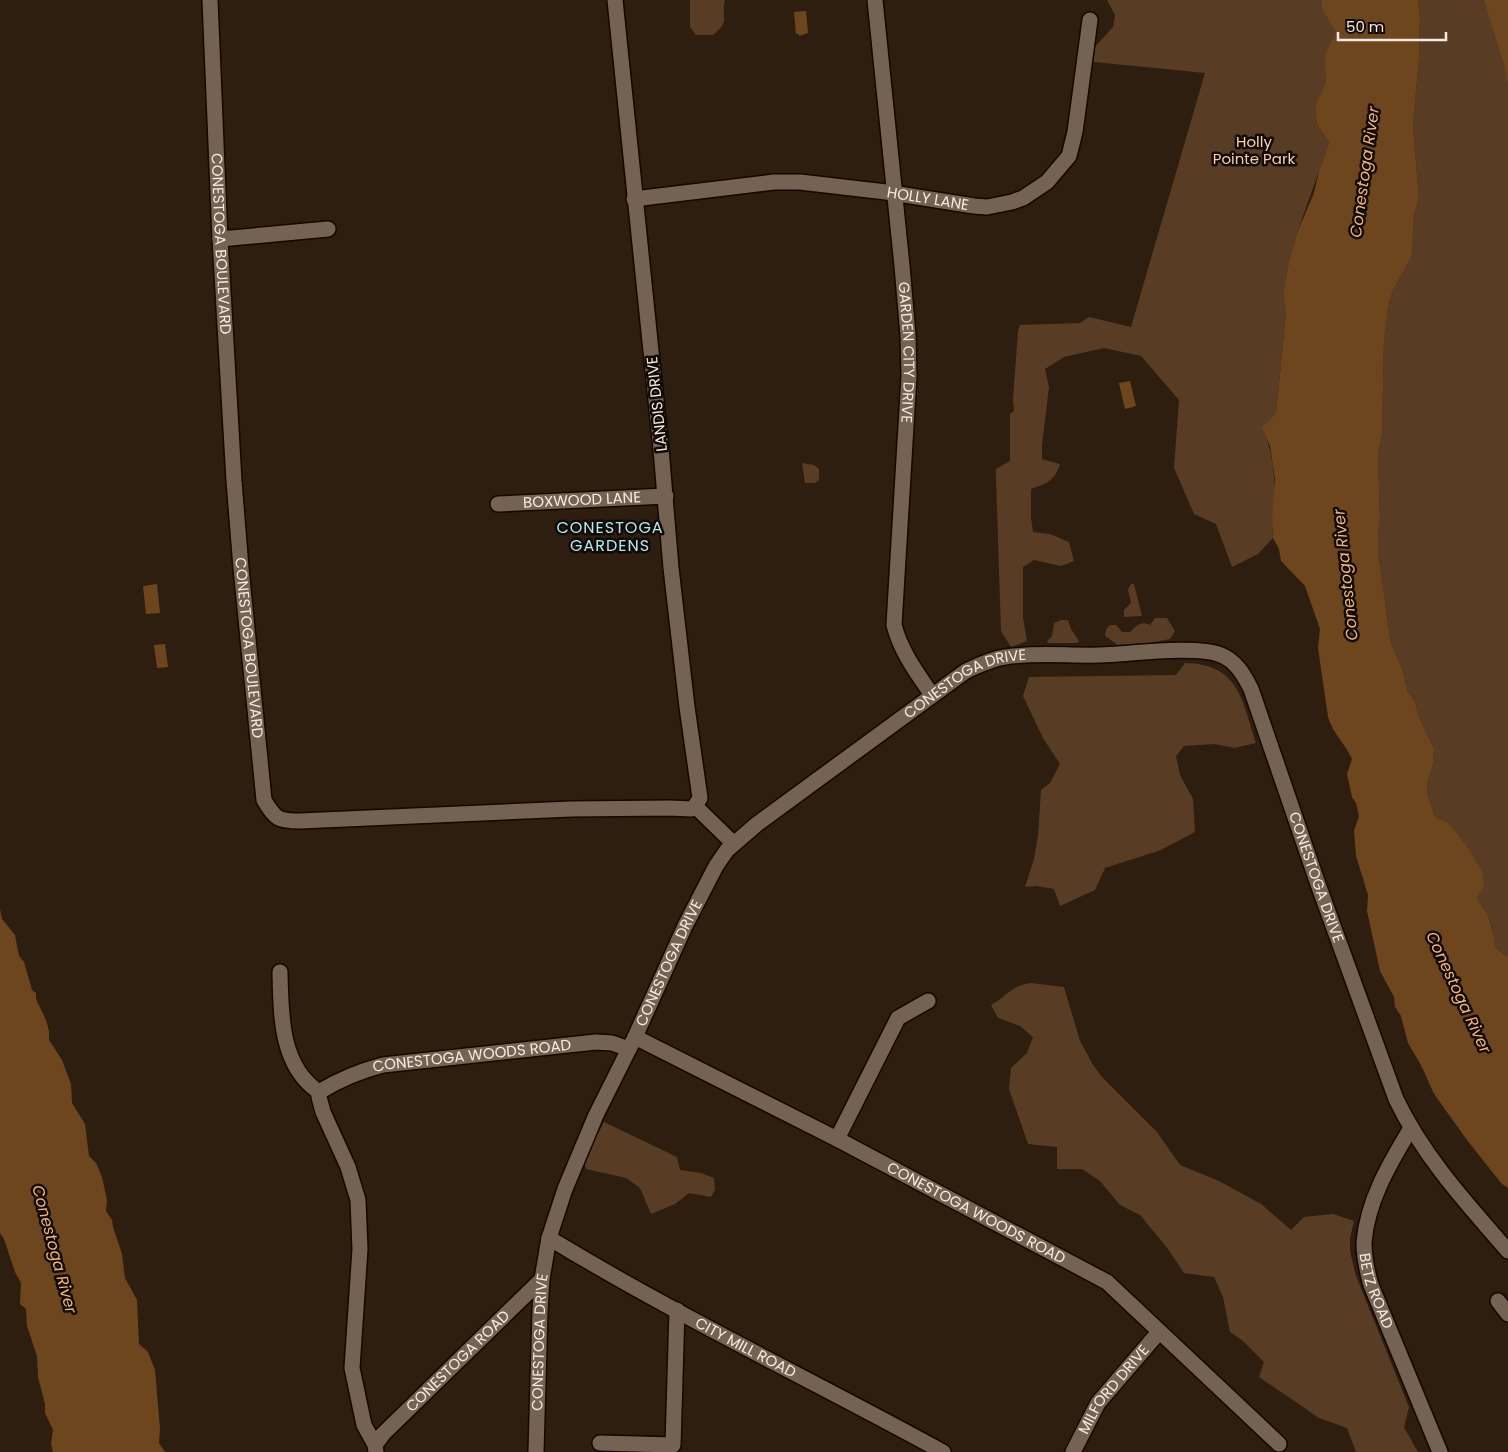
<svg xmlns="http://www.w3.org/2000/svg" width="1508" height="1452" viewBox="0 0 1508 1452" font-family="Poppins,sans-serif">
<style>
.green{fill:#583d24}
.water{fill:#6d461e}
.lines{fill:none;stroke-linecap:round;stroke-linejoin:round}
.minor-casing{stroke:#150700;stroke-width:18}
.minor{stroke:#746252;stroke-width:15}
.labels{text-anchor:middle;stroke-width:5;stroke-linejoin:round;paint-order:stroke}
.park-label{font-size:15px;fill:#f8d1ae;stroke:#100904}
.street-label{font-size:15px;fill:#f6ebe2;stroke:#100904}
.water-label{font-size:16px;font-style:italic;fill:#f4b579;stroke:#100904}
.neighbourhood-label{font-size:16px;letter-spacing:1px;fill:#b2ebf8;stroke:#100904}
</style>
<rect width="100%" height="100%" fill="#2d1e0f"/>
<g class="green">
<path d="M690 0H725C720 19 732 19 713 35H696L690 27Z"/>
<path d="M1107 0H1333L1336 32 1327 83 1315 106 1317 124 1329 143 1297 233 1289 261 1283 295 1286 313 1276 413 1263 428C1269 444 1273 460 1274 478 1276 497 1271 518 1273 538L1258 554 1232 567 1216 524 1194 514 1174 468 1179 400 1141 356 1104 348 1064 357 1045 369 1049 387 1042 445V459L1060 464C1054 482 1047 483 1031 489V517L1033 532 1050 534 1069 542 1074 561 1061 566 1034 560 1023 567V618L1027 641 1011 647 1001 631 996 478V469L1010 461V414L1014 411 1013 399 1018 331 1020 325 1080 323 1089 317 1131 327 1205 73 1094 62V48L1113 27 1115 15Z"/>
<path d="M1418 0H1508V957L1496 948 1492 926 1484 908 1478 903 1477 898 1480 892 1458 837 1448 822 1435 817 1427 793V783L1433 765 1434 748 1419 717 1415 702 1408 692 1402 668 1391 644 1378 552V531L1380 518 1378 456 1382 435 1384 340 1388 307 1393 290 1412 256 1414 214 1419 199 1413 125 1419 58 1420 16Z"/>
<path d="M802 463 814 465 819 469V480L815 483H805Z"/>
<path d="M1131 584H1134L1142 616 1124 617V610L1131 603 1128 589Z"/>
<path d="M1155 618H1167L1175 631 1170 639 1150 643 1118 645 1105 636 1106 629 1110 625H1116L1122 632H1130C1136 626 1141 620 1150 625Z"/>
<path d="M1061 620H1068L1071 629 1079 641 1077 643H1048L1047 641 1052 636 1054 623Z"/>
<path d="M1185 663C1239 664 1242 700 1256 743L1234 748 1215 744 1184 746 1176 756 1180 775 1193 799 1195 832 1161 850 1105 868 1095 890 1060 906 1054 889 1036 886 1025 887 1034 859 1038 836 1041 790 1050 783 1060 764 1043 738 1023 696 1029 677 1176 675Z"/>
<path d="M1031 983 1064 987 1080 1041 1093 1065 1102 1077 1157 1132 1180 1165 1219 1181 1261 1204 1291 1230 1304 1217 1333 1214 1354 1221 1350 1238V1251L1356 1276 1409 1407 1404 1427 1418 1452H1356L1347 1428 1319 1418 1259 1377 1264 1362 1243 1341 1230 1332 1223 1297 1214 1277 1184 1273 1168 1249 1140 1215 1120 1205 1100 1181 1082 1169H1057V1147L1028 1144 1009 1089 1011 1068 1027 1053 1033 1037 1020 1026 998 1018 991 1005C1007 996 1012 985 1031 983Z"/>
<path d="M604 1122 677 1157 680 1170 701 1173 714 1178 715 1190 711 1197 689 1193 675 1204 651 1214 640 1188 626 1178 586 1169 584 1160Z"/>
</g>
<g class="water">
<path d="M1322 0H1418L1420 16 1419 58 1413 125 1419 199 1414 214 1412 256 1393 290 1388 307 1384 340 1382 435 1378 456 1380 518 1378 531V552L1391 644 1402 668 1408 692 1415 702 1419 717 1434 748 1433 765 1427 783V793L1435 817 1448 822 1470 851 1482 872 1484 886 1477 898C1479 904 1483 906 1486 912 1492 924 1494 935 1496 948L1508 957V1188L1501 1183 1467 1140 1434 1094 1421 1065 1408 1043 1401 1016 1395 1007 1394 997 1380 971 1367 911 1368 895 1356 856 1354 831 1359 816 1356 803 1352 797 1347 774 1352 759C1345 743 1333 734 1328 717L1318 648 1320 629 1305 586 1281 561 1279 549 1273 538 1272 519 1275 479 1270 446 1262 428 1276 413 1286 313 1283 295 1289 261 1297 233 1314 193 1319 171 1329 143 1317 124 1315 106 1326 83 1325 55 1336 32 1322 8Z"/>
<path d="M1484 0H1508V85L1504 64Z"/>
<path d="M806 11 808 33 799 36V34H796L794 12Z"/>
<path d="M1130 381 1136 406 1125 409 1119 383Z"/>
<path d="M157 584 160 613 146 614 143 586Z"/>
<path d="M165 644 168 667 157 668 154 645Z"/>
<path d="M0 909 2 919 15 935 19 956 24 962 32 990 36 993V999L46 1020 49 1031V1040L62 1060 71 1084 72 1103 85 1124 89 1156 96 1163 102 1177 107 1200 106 1211 112 1220 113 1227 122 1254 125 1278 137 1300 139 1344 148 1352 155 1370 160 1429 159 1443 165 1452H53L51 1444 53 1430 45 1413V1404L38 1377 37 1356 27 1326 26 1309 20 1304 21 1283 15 1272 4 1239 0 1233Z"/>
</g>
<g class="lines">
<g class="minor-casing">
<g id="minor">
<path id="s1" d="M210 0 220 239 234 481 241 568 264 800C275 819 278 821 300 821L571 809 670 808 691 809 695 806 700 798 687 707 671 568 661 449 615 0"/>
<path id="s2" d="M875 0 902 266 908 335 909 376 894 625C901 652 917 673 932 695"/>
<path id="s3" d="M634 199 774 182H800L886 192 974 206 987 207 1012 202 1023 198 1047 182 1069 156 1075 132 1090 20"/>
<path d="M220 239 328 229"/>
<path id="s4" d="M498 504 666 496"/>
<path d="M695 806 733 843"/>
<path d="M280 972C281 1014 280 1066 319 1092"/>
<path id="s5" d="M635 1037 837 1139 1107 1282 1279 1444"/>
<path id="s6" d="M1411 1128C1390 1163 1367 1201 1364 1243 1364 1257 1367 1271 1371 1285L1440 1452"/>
<path d="M837 1139 898 1018 928 1001"/>
<path id="s7" d="M549 1238C677 1316 812 1380 943 1452"/>
<path d="M1498 1301 1508 1314"/>
<path d="M600 1443 673 1445 677 1310"/>
<path id="s8" d="M375 1445 383 1434 542 1279"/>
<path id="s9" d="M376 1452 375 1445 364 1425 352 1368 360 1249 358 1200 348 1167 323 1112 319 1097V1092C340 1079 360 1071 383 1065L596 1042 612 1043 629 1049"/>
<path id="s10" d="M536 1452 540 1311 542 1279 549 1238 565 1189 596 1115 635 1037 685 926 716 866 727 850 757 824 966 671C979 665 991 659 1005 657 1037 652 1068 656 1100 655 1130 654 1196 645 1221 655 1236 661 1244 675 1251 689L1319 887 1396 1099C1423 1156 1467 1204 1508 1251"/>
<path id="s11" d="M1073 1452 1098 1403 1159 1332"/>
</g>
</g>
<use href="#minor" class="minor"/>
</g>
<g class="labels">
<g class="park-label">
<text x="1254" y="147">Holly<tspan x="1254" dy="17">Pointe Park</tspan></text>
</g>
<g class="street-label">
<text dy="5" stroke="none"><textPath href="#s3" startOffset="296">HOLLY LANE</textPath></text>
<text dy="5" stroke="none"><textPath href="#s1" startOffset="244">CONESTOGA BOULEVARD</textPath></text>
<text dy="5" stroke="none"><textPath href="#s2" startOffset="354">GARDEN CITY DRIVE</textPath></text>
<text transform="translate(657 404) rotate(-96)" y="5">LANDIS DRIVE</text>
<text dy="5" stroke="none"><textPath href="#s4" startOffset="84">BOXWOOD LANE</textPath></text>
<text dy="5" stroke="none"><textPath href="#s1" startOffset="649">CONESTOGA BOULEVARD</textPath></text>
<text dy="5" stroke="none"><textPath href="#s10" startOffset="935">CONESTOGA DRIVE</textPath></text>
<text dy="5" stroke="none"><textPath href="#s10" startOffset="1445">CONESTOGA DRIVE</textPath></text>
<text dy="5" stroke="none"><textPath href="#s10" startOffset="515">CONESTOGA DRIVE</textPath></text>
<text dy="5" stroke="none"><textPath href="#s9" startOffset="531">CONESTOGA WOODS ROAD</textPath></text>
<text dy="5" stroke="none"><textPath href="#s5" startOffset="384">CONESTOGA WOODS ROAD</textPath></text>
<text dy="5" stroke="none"><textPath href="#s6" startOffset="175">BETZ ROAD</textPath></text>
<text dy="5" stroke="none"><textPath href="#s10" startOffset="110">CONESTOGA DRIVE</textPath></text>
<text dy="5" stroke="none"><textPath href="#s7" startOffset="225">CITY MILL ROAD</textPath></text>
<text dy="5" stroke="none"><textPath href="#s8" startOffset="118">CONESTOGA ROAD</textPath></text>
<text dy="5" stroke="none"><textPath href="#s11" startOffset="75">MILFORD DRIVE</textPath></text>
</g>
<g class="water-label">
<text transform="translate(1364 172) rotate(-82)" y="6">Conestoga River</text>
<text transform="translate(1345 575) rotate(-96)" y="6">Conestoga River</text>
<text transform="translate(1459 992) rotate(65)" y="6">Conestoga River</text>
<text transform="translate(55 1249) rotate(75)" y="6">Conestoga River</text>
</g>
<g class="neighbourhood-label">
<text x="610" y="533">CONESTOGA<tspan x="610" dy="18">GARDENS</tspan></text>
</g>
</g>
<path d="M1338 32v8h108v-8" fill="none" stroke="#f6ebe2" stroke-width="2.5"/>
<text x="1346" y="32" font-size="15" fill="#f6ebe2" stroke="#100904" stroke-width="4" paint-order="stroke">50 m</text>
</svg>
